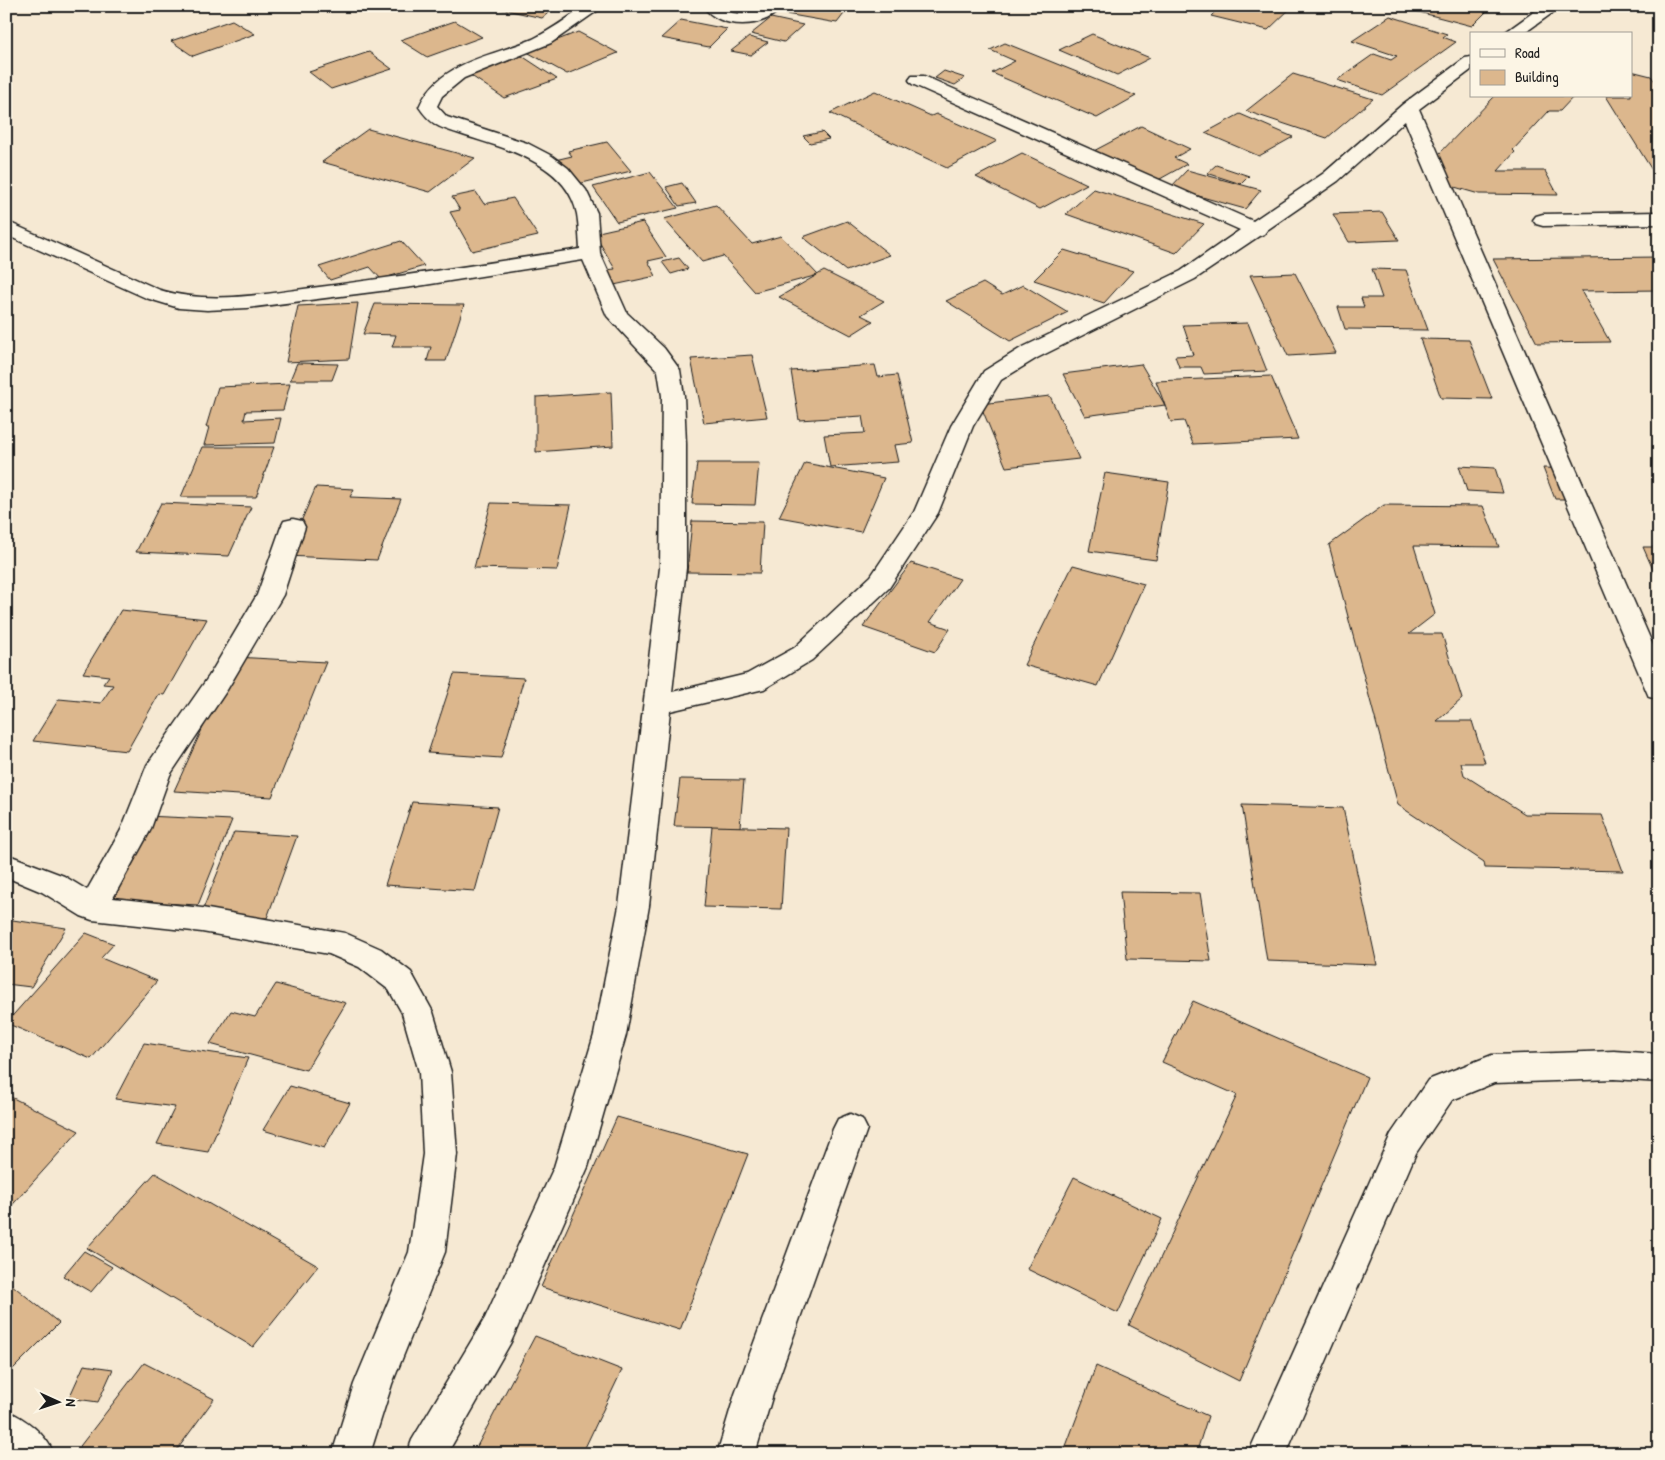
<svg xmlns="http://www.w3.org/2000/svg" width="1665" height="1460" viewBox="0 0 1665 1460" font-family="'Patrick Hand',sans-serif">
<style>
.building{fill:#dcb78d;stroke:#1c1c1c}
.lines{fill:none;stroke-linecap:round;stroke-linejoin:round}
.minor-casing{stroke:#1c1c1c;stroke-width:3}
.minor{fill:#fcf5e5;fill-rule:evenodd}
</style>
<rect width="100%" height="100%" fill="#f6e9d3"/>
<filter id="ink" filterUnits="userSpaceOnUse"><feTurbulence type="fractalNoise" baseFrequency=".02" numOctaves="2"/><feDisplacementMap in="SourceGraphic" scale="10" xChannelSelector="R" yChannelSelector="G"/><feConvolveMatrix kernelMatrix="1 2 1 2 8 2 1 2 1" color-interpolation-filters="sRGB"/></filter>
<g filter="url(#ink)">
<g class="building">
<path d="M489 6H557L542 18Z"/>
<path d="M792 6H850L837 23 786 14Z"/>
<path d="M1221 6H1293L1268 30 1211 16Z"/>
<path d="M1420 6H1492L1472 26 1415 11Z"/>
<path d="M1390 16 1447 34 1443 37 1456 42 1382 95 1337 80 1374 54 1391 60 1397 56 1352 41Z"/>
<path d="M771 18 803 25 784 42 751 34Z"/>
<path d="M232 20 255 34 193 56 171 41Z"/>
<path d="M681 20 727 29 709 47 661 38Z"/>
<path d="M455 21 482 37 427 57 400 40Z"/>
<path d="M578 32 618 53 567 74 527 52Z"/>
<path d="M1092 34 1150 58 1117 75 1059 50Z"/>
<path d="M749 37 768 42 751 55 731 51Z"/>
<path d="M1005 43 1136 96 1097 118 992 73 1015 61 990 50Z"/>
<path d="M369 52 392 69 331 89 309 72Z"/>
<path d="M522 56 557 79 504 98 470 75Z"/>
<path d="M944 71 965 78 955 85 935 78Z"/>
<path d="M1631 71 1651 76 1659 87V175H1655L1606 96H1631Z"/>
<path d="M1293 74 1373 99 1327 138 1246 111Z"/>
<path d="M875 91 931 116 936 114 997 141 947 168 830 113Z"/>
<path d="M1495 96H1574L1560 111H1549L1513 150 1515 152 1498 171H1545L1558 195 1479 194 1451 186 1437 156Z"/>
<path d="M1240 114 1293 137 1259 156 1205 133Z"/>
<path d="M1141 126 1190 149 1174 158 1187 164 1151 184 1088 154Z"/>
<path d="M368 129 475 158 430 192 322 162Z"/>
<path d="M822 132 829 139 810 143 803 136Z"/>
<path d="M607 142 631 171 574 185 555 160 572 156 568 151Z"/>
<path d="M1022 153 1087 184 1040 209 976 177Z"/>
<path d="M1216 165 1249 176 1241 184 1207 173Z"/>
<path d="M1187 170 1261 190 1245 209 1170 188Z"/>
<path d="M650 172 678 208 617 222 593 187Z"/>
<path d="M682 183 696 203 679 206 666 187Z"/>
<path d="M1094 189 1204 224 1176 253 1066 214Z"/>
<path d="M476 192 484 204 513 198 538 236 472 251 450 212 460 210 452 197Z"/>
<path d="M716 205 752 244 781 236 818 275 755 292 723 256 702 262 664 219Z"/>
<path d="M1382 212 1399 240 1349 242 1333 214Z"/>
<path d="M847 221 890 255 846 271 803 237Z"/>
<path d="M643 222 666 257 648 261 656 276 614 285 606 270 615 269 594 233Z"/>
<path d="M401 241 424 266 381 279 370 267 330 280 319 267Z"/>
<path d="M1064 250 1133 271 1104 303 1034 280Z"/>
<path d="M1659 257V290L1581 291 1610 342 1537 343 1493 259Z"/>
<path d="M679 258 688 269 671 274 662 262Z"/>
<path d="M1372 269 1406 270 1428 330 1345 329 1338 307H1364L1361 298H1382Z"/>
<path d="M824 271 884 301 861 315 873 321 851 335 779 297Z"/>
<path d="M1295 273 1336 353 1288 356 1250 275Z"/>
<path d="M983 283 1002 295 1023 285 1068 312 1010 341 946 301Z"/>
<path d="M358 303 349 359 286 362 298 306Z"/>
<path d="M375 304 464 305 446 361H427L431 347H392L396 335 363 334Z"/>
<path d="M1248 323 1267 371 1204 374 1201 367H1179L1175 356 1193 355 1183 325Z"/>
<path d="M1420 339 1469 340 1492 399 1441 398Z"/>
<path d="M752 355 767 417 704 423 691 359Z"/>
<path d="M297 363 338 364 332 380H290Z"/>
<path d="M1141 364 1165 405 1085 416 1063 374Z"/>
<path d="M875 365 878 377 897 375 913 443 894 445 898 462 830 467 824 435 865 433 862 416 799 420 791 371Z"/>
<path d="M1271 376 1298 439 1193 444 1184 421 1171 422 1156 381Z"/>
<path d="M290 384 283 410 246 411 244 420 281 418 275 443 204 445 209 427H206L218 387Z"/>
<path d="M611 392 613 446 536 452V397Z"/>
<path d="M1050 396 1079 459 1006 467 980 404Z"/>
<path d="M202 447H274L256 497H181Z"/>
<path d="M697 463H759L755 505 692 504Z"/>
<path d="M805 463 884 478 861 532 779 517Z"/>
<path d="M1459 466 1495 468 1503 493 1467 491Z"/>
<path d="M1543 468 1577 469 1590 499H1555Z"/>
<path d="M1105 473 1169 482 1156 560 1089 551Z"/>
<path d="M316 487 354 489 350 497 401 499 377 560 286 556Z"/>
<path d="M161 503 251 507 229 556 136 552Z"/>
<path d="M491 503 571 505 557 570 474 568Z"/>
<path d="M1384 505 1483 506 1499 547 1414 546 1435 614 1409 634H1442L1462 699 1437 721H1472L1485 763H1461L1464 775 1525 814 1602 815 1623 871 1485 868 1484 862 1398 805 1329 545Z"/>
<path d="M692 521 763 522 760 573 687 572Z"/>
<path d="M1643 547H1659V583Z"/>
<path d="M911 563 960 579 930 622 950 629 935 652 863 627Z"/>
<path d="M1073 565 1144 584 1098 686 1024 665Z"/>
<path d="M121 610 207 619 164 695 159 694 127 751 33 741 59 699 101 703 113 685 103 684 109 676 83 673Z"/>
<path d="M235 657 326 662 272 797 174 791Z"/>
<path d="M454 674 524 678 501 758 428 753Z"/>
<path d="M680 779 744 780 740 827 674 826Z"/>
<path d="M412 802 498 807 475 891 385 885Z"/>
<path d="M1242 805 1343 808 1377 965 1267 961Z"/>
<path d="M146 816 232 820 198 905 109 900Z"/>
<path d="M712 826 786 828 781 909 704 907Z"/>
<path d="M234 832 297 836 267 918 201 914Z"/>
<path d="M1120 892 1200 893 1211 961 1127 959Z"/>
<path d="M6 919 66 928 31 987 6 984Z"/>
<path d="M86 933 114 944 101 958 157 981 91 1059 6 1023Z"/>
<path d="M276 984 346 1003 306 1070 210 1044 231 1011 255 1017Z"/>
<path d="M1193 1001 1367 1077 1239 1381 1129 1325 1237 1095 1162 1062Z"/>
<path d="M144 1043 248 1058 208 1152 157 1144 175 1107 115 1099Z"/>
<path d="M290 1086 350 1103 324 1148 263 1130Z"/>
<path d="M11 1097 79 1131 6 1212V1102Z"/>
<path d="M617 1117 748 1154 680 1330 541 1287Z"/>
<path d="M155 1173 318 1266 253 1347 87 1248Z"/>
<path d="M1074 1177 1162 1219 1118 1313 1027 1269Z"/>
<path d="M84 1251 112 1267 91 1292 63 1276Z"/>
<path d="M6 1280 59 1323 8 1374 6 1372Z"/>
<path d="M535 1336 622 1370 582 1454H473Z"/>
<path d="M144 1363 214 1399 174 1454H74Z"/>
<path d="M84 1365 113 1369 98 1402 69 1398Z"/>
<path d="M1096 1366 1208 1416 1196 1454H1063Z"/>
</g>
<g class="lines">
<g class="minor-casing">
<g id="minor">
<path d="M585 6H604L551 43 464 78 442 96 437 106 447 117 527 143 552 156 568 168 586 190 597 213 600 253 627 313 664 348 680 370 684 396 686 444V568L672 692 747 674 794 648 871 576 914 512 951 426 984 371 1021 348 1181 271 1240 230 912 84 909 80 912 76H924L1253 221 1324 173 1403 104 1465 58 1471 57V70L1419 109 1659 659V699L1649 697 1646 690 1405 121 1338 181 1267 230 1264 234 1259 236 1195 279 1037 358 1001 380 973 426 938 513 889 588 812 660 764 689 670 711 649 906 626 1035 588 1167 511 1342 447 1454H407L412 1440 485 1318 554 1167 594 1035 619 906 660 568 662 396 658 371 607 316 583 260 412 287 247 308 207 310 179 308 146 298 6 235V221L160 290C214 306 272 292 327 286 411 275 495 262 580 249 579 237 579 225 577 214 567 164 507 149 466 136 443 128 433 128 419 107 439 61 491 57 533 39 551 30 568 18 585 6Z"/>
<path d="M703 6H722L733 13 742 14 762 6H782C766 30 719 30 703 6Z"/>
<path d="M1542 6H1562L1523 34H1503Z"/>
<path d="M1659 212V224L1543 226 1536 224 1533 220 1536 216 1543 214Z"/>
<path d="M293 519 302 521 305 527 283 595 227 690 170 775 150 831 113 898 202 908 345 933 381 949 411 972 433 1012 451 1072 457 1154 445 1252 392 1384 370 1454H332L354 1384 409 1252 423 1154 419 1072 402 1013 389 990 359 967 329 954 202 932 92 920 81 916 42 892 6 877V854L64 876 87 890 121 830 147 765 209 676 257 595 281 527 284 521Z"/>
<path d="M1614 1051 1659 1054V1082L1614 1079 1494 1083 1452 1100 1416 1153 1286 1454H1248L1391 1134 1428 1080 1492 1055Z"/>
<path d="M850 1114 862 1119 867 1129 773 1394 755 1454H717L735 1394 833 1129 838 1119Z"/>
<path d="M6 1410C26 1419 46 1434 54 1454H6Z"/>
</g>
</g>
<use href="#minor" class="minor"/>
</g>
</g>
<rect width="1665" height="1460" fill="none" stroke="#fcf5e5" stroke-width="25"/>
<rect x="12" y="12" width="1640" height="1435" fill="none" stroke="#1c1c1c" stroke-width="2" filter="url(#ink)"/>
<rect x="1470" y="32" width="162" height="65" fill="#fcf5e5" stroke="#a29e95"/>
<rect x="1480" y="49" width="25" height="8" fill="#fcf5e5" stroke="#a29e95"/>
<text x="1515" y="58" font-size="15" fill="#1c1c1c">Road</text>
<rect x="1480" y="70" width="25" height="15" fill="#dcb78d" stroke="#a29e95"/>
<text x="1515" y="82" font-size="15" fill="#1c1c1c">Building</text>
<g transform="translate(58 1402) rotate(93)" stroke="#fcf5e5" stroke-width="4" paint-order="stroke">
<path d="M0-4L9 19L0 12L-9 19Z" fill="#1c1c1c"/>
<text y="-8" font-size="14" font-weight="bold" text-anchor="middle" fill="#1c1c1c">N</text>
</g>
</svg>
